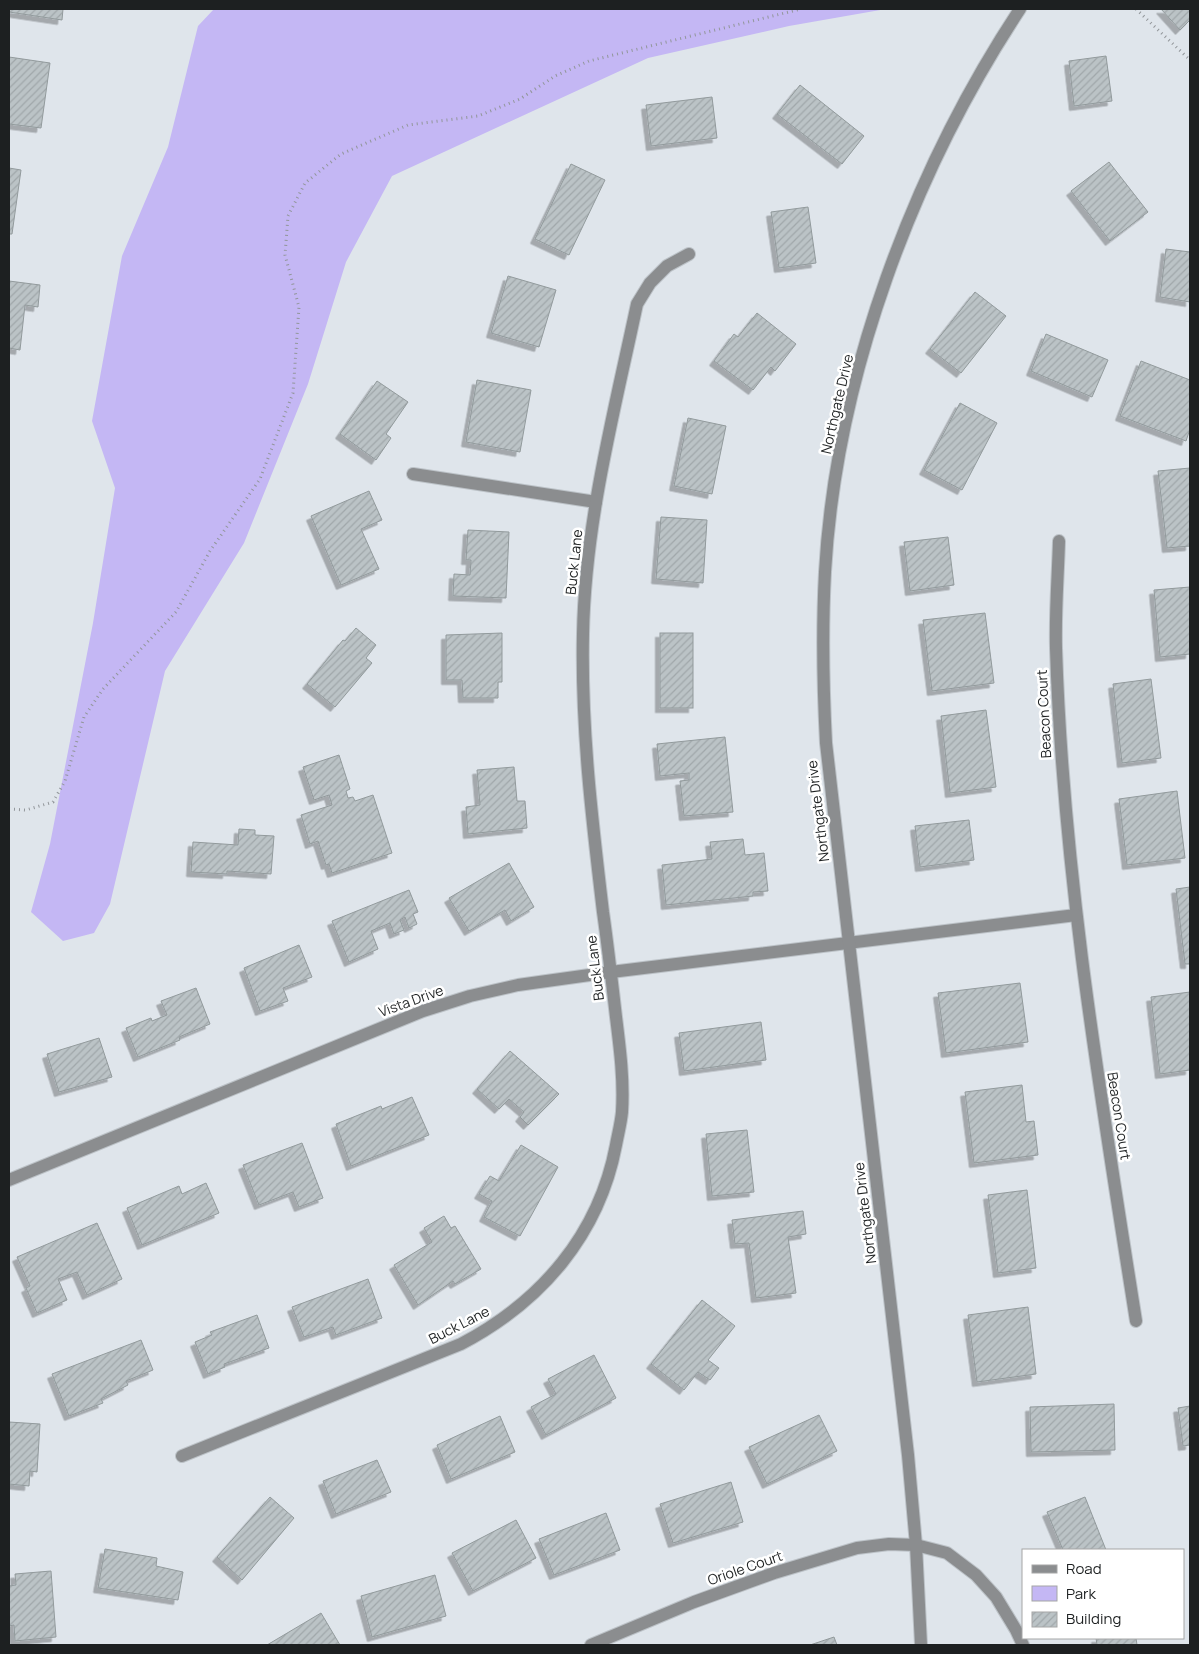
<svg xmlns="http://www.w3.org/2000/svg" width="1199" height="1654" viewBox="0 0 1199 1654" font-family="Manrope,sans-serif">
<style>
.green{fill:#c4b7f4}
.building{fill:url(#building-hatch);stroke:#929a9c;filter:url(#shadow)}
.lines{fill:none;stroke-linecap:round;stroke-linejoin:round}
.lane-casing{stroke:#bcc2c7;stroke-width:14}
.street-casing{stroke:#bcc2c7;stroke-width:14}
.path{stroke:#92969a;stroke-width:3;stroke-dasharray:1 4;stroke-linecap:butt}
.lane{stroke:#8b8d8f;stroke-width:12}
.street{stroke:#8b8d8f;stroke-width:12}
.labels{text-anchor:middle;stroke-width:5;stroke-linejoin:round;paint-order:stroke}
.street-label{font-size:14px;fill:#1d2021;stroke:#fff}
</style>
<defs>
<pattern id="building-hatch" width="6" height="6" patternUnits="userSpaceOnUse" patternTransform="scale(1.25)"><rect width="6" height="6" fill="#bbc3c6"/><path d="M-1 1l2-2M0 6l6-6M5 7l2-2" fill="none" stroke="#a0a7aa"/></pattern>
<filter id="shadow"><feDropShadow dx="-4.5" dy="4.5" stdDeviation="0" flood-color="#0004"/></filter>
</defs>
<rect width="100%" height="100%" fill="#dfe5eb"/>
<path class="green" d="M214 9H886L789 26 648 58 392 176 346 262 308 384 244 543 165 671 110 904 94 933 63 941 31 912 50 844 93 623 115 488 92 421 122 256 168 147 198 26Z"/>
<g class="building">
<path d="M9 9H63L62 20 9 12Z"/>
<path d="M1161 9H1190V20L1180 30Z"/>
<path d="M1106 56 1112 101 1074 106 1069 61Z"/>
<path d="M9 57 50 63 41 128 9 124Z"/>
<path d="M800 85 864 136 842 164 777 114Z"/>
<path d="M712 97 717 138 651 146 646 105Z"/>
<path d="M1109 162 1148 212 1110 241 1071 191Z"/>
<path d="M571 164 605 180 569 255 535 239Z"/>
<path d="M9 168 21 170 12 234H9Z"/>
<path d="M808 207 816 263 779 268 771 212Z"/>
<path d="M1166 249 1190 252V302L1160 297Z"/>
<path d="M508 276 556 290 539 347 491 333Z"/>
<path d="M9 281 40 285 38 307 25 305 20 350 9 348Z"/>
<path d="M975 292 1006 316 961 373 930 349Z"/>
<path d="M757 313 796 344 775 371 771 367 753 390 714 361 734 334 738 337Z"/>
<path d="M1046 334 1108 360 1092 397 1031 371Z"/>
<path d="M1141 361 1190 380V429L1186 441 1120 416Z"/>
<path d="M477 380 531 390 520 452 466 442Z"/>
<path d="M377 381 408 402 386 434 391 438 376 460 340 434Z"/>
<path d="M960 403 997 423 962 490 924 470Z"/>
<path d="M688 418 726 426 712 494 674 486Z"/>
<path d="M1190 468V546L1167 548 1158 471Z"/>
<path d="M369 491 382 520 361 529 379 569 341 585 311 516Z"/>
<path d="M661 517 707 520 703 583 656 579Z"/>
<path d="M468 530 509 532 506 598 453 596 454 574 470 575 471 560H466Z"/>
<path d="M948 537 954 585 910 591 904 542Z"/>
<path d="M1190 587V654L1160 657 1154 590Z"/>
<path d="M985 613 994 683 932 691 923 620Z"/>
<path d="M356 628 376 645 366 658 372 663 335 707 307 684 343 640 345 641Z"/>
<path d="M502 633V682H498V698H463L462 680H446V635Z"/>
<rect x="660" y="633" width="33" height="75"/>
<path d="M1151 679 1161 758 1122 763 1113 684Z"/>
<path d="M986 710 996 787 950 793 941 716Z"/>
<path d="M725 737 733 812 684 816 680 781 689 780V773L660 776 657 744Z"/>
<path d="M339 755 350 789 346 791 348 798 353 797 355 801 373 795 392 853 332 873 329 864 326 865 318 841 310 844 301 815 332 805 329 795 314 800 303 767Z"/>
<path d="M514 767 517 801H525L527 828 468 834 466 807 480 805 477 770Z"/>
<path d="M1177 791 1185 858 1127 865 1119 799Z"/>
<path d="M969 820 974 860 920 867 915 826Z"/>
<path d="M239 829 255 830V835L274 836 271 874 227 871V874L191 872 193 842 238 845Z"/>
<path d="M743 839 745 855 764 853 768 891 753 892V896L666 905 662 865 712 859 710 842Z"/>
<path d="M509 863 534 907 511 921 505 910 469 931 449 898Z"/>
<path d="M1190 887V964H1185L1176 889Z"/>
<path d="M409 890 418 912 413 914 417 924 409 928 405 917 400 920 404 930 394 934 390 923 371 931 378 949 349 962 332 921Z"/>
<path d="M299 945 312 977 283 988 288 1001 260 1011 244 968Z"/>
<path d="M1020 983 1028 1042 946 1053 938 993Z"/>
<path d="M196 988 210 1024 179 1037 180 1040 138 1057 126 1028 151 1018 152 1021 167 1015 161 1001Z"/>
<path d="M1190 992V1070L1160 1074 1151 997Z"/>
<path d="M761 1022 766 1060 684 1071 679 1033Z"/>
<path d="M99 1038 112 1077 59 1092 47 1054Z"/>
<path d="M510 1051 559 1094 528 1125 520 1117 524 1112 509 1099 499 1109 477 1089Z"/>
<path d="M1022 1085 1026 1122 1034 1121 1038 1155 974 1163 965 1092Z"/>
<path d="M412 1097 429 1135 351 1166 336 1124 381 1106 382 1109Z"/>
<path d="M747 1130 754 1192 712 1196 706 1134Z"/>
<path d="M302 1143 323 1198 299 1207 293 1192 259 1205 243 1165Z"/>
<path d="M521 1145 558 1167 520 1236 484 1217 492 1201 479 1194 490 1176 499 1181Z"/>
<path d="M206 1183 219 1213 142 1245 127 1208 179 1186 182 1194Z"/>
<path d="M1027 1190 1036 1268 998 1273 988 1195Z"/>
<path d="M803 1211 806 1234 788 1237 796 1293 756 1298 749 1243 735 1244 732 1220Z"/>
<path d="M444 1216 451 1228 455 1226 481 1269 455 1284 453 1281 418 1305 394 1265 432 1242 424 1228Z"/>
<path d="M97 1223 122 1279 87 1295 77 1272 58 1279 67 1300 37 1313 26 1288 30 1286 17 1257Z"/>
<path d="M368 1279 382 1318 336 1335 333 1327 304 1337 292 1307Z"/>
<path d="M702 1300 735 1326 708 1360 719 1368 710 1380 698 1372 684 1390 651 1364Z"/>
<path d="M1028 1307 1036 1374 977 1382 968 1315Z"/>
<path d="M257 1315 269 1348 224 1364 225 1367 208 1374 195 1342 212 1335 210 1332Z"/>
<path d="M141 1340 153 1370 126 1381 128 1385 101 1399 103 1403 69 1416 52 1374Z"/>
<path d="M594 1355 616 1398 546 1435 531 1407 556 1394 548 1379Z"/>
<path d="M1114 1404 1115 1450 1031 1452 1030 1407Z"/>
<path d="M1190 1406V1445L1183 1446 1178 1408Z"/>
<path d="M819 1415 837 1451 767 1484 749 1447Z"/>
<path d="M500 1416 515 1452 451 1479 437 1445Z"/>
<path d="M9 1422 40 1424 37 1472 30 1471 29 1486 9 1484Z"/>
<path d="M377 1460 391 1492 336 1514 323 1481Z"/>
<path d="M731 1482 743 1522 673 1543 660 1504Z"/>
<path d="M270 1497 294 1518 242 1580 217 1557Z"/>
<path d="M1085 1497 1106 1550H1063L1047 1512Z"/>
<path d="M606 1513 620 1550 554 1575 539 1539Z"/>
<path d="M516 1520 536 1558 473 1591 452 1553Z"/>
<path d="M105 1549 157 1558 156 1566 183 1572 178 1600 98 1588Z"/>
<path d="M51 1571 56 1637 15 1641 14 1625 9 1626V1586L16 1585 15 1574Z"/>
<path d="M435 1575 446 1616 372 1637 361 1596Z"/>
<path d="M321 1613 340 1645H267Z"/>
<path d="M834 1637 837 1645H810Z"/>
<path d="M1096 1638H1136L1137 1645H1097Z"/>
</g>
<g class="lines">
<g class="lane-casing">
<g id="lane">
<path d="M413 474 596 502"/>
<path d="M916 1545 947 1553 976 1575 996 1597 1016 1630 1023 1645"/>
</g>
</g>
<g class="street-casing">
<g id="street">
<path d="M1059 541C1058 576 1055 612 1056 648 1063 874 1101 1098 1136 1321"/>
<path d="M9 1180 423 1011 470 996 518 985 611 972 1076 915"/>
<path d="M182 1456 461 1344C541 1302 599 1235 616 1145 618 1134 621 1123 622 1112 624 1080 620 1049 616 1017 612 982 608 947 603 912 592 820 581 727 583 634 585 522 614 413 637 304L650 283 667 266 689 254"/>
<path d="M591 1645 694 1602 774 1573 857 1548 889 1544 916 1545"/>
<path d="M921 1645 916 1545 908 1455 826 743C823 686 822 629 825 572 836 377 913 171 1020 9"/>
</g>
</g>
<g class="path">
<path d="M1136 9 1190 60"/>
<path d="M9 809 26 810 53 802 65 781 84 717 103 689 176 612 210 551 260 479 293 393 299 307 285 255 288 216 305 183 341 154 408 125 478 116 520 99 555 76 589 61 801 9"/>
</g>
<use href="#lane" class="lane"/>
<use href="#street" class="street"/>
</g>
<g class="labels">
<g class="street-label">
<text transform="translate(837 404) rotate(-77)" y="5">Northgate Drive</text>
<text transform="translate(574 562) rotate(-84)" y="5">Buck Lane</text>
<text transform="translate(1044 714) rotate(-93)" y="5">Beacon Court</text>
<text transform="translate(818 811) rotate(-97)" y="5">Northgate Drive</text>
<text transform="translate(595 968) rotate(-97)" y="5">Buck Lane</text>
<text transform="translate(411 1001) rotate(-20)" y="5">Vista Drive</text>
<text transform="translate(1119 1116) rotate(81)" y="5">Beacon Court</text>
<text transform="translate(865 1213) rotate(-97)" y="5">Northgate Drive</text>
<text transform="translate(459 1325) rotate(-27)" y="5">Buck Lane</text>
<text transform="translate(745 1568) rotate(-19)" y="5">Oriole Court</text>
</g>
</g>
<rect width="1199" height="1654" fill="none" stroke="#1d2021" stroke-width="20"/>
<rect x="1022" y="1549" width="162" height="90" fill="#ffffff" stroke="#a5a6a6"/>
<rect x="1032" y="1565" width="25" height="8" fill="#8b8d8f" stroke="#a5a6a6"/>
<text x="1066" y="1574" font-size="15" fill="#1d2021">Road</text>
<rect x="1032" y="1586" width="25" height="15" fill="#c4b7f4" stroke="#a5a6a6"/>
<text x="1066" y="1599" font-size="15" fill="#1d2021">Park</text>
<rect x="1032" y="1612" width="25" height="15" fill="url(#building-hatch)" stroke="#a5a6a6"/>
<text x="1066" y="1624" font-size="15" fill="#1d2021">Building</text>
</svg>
